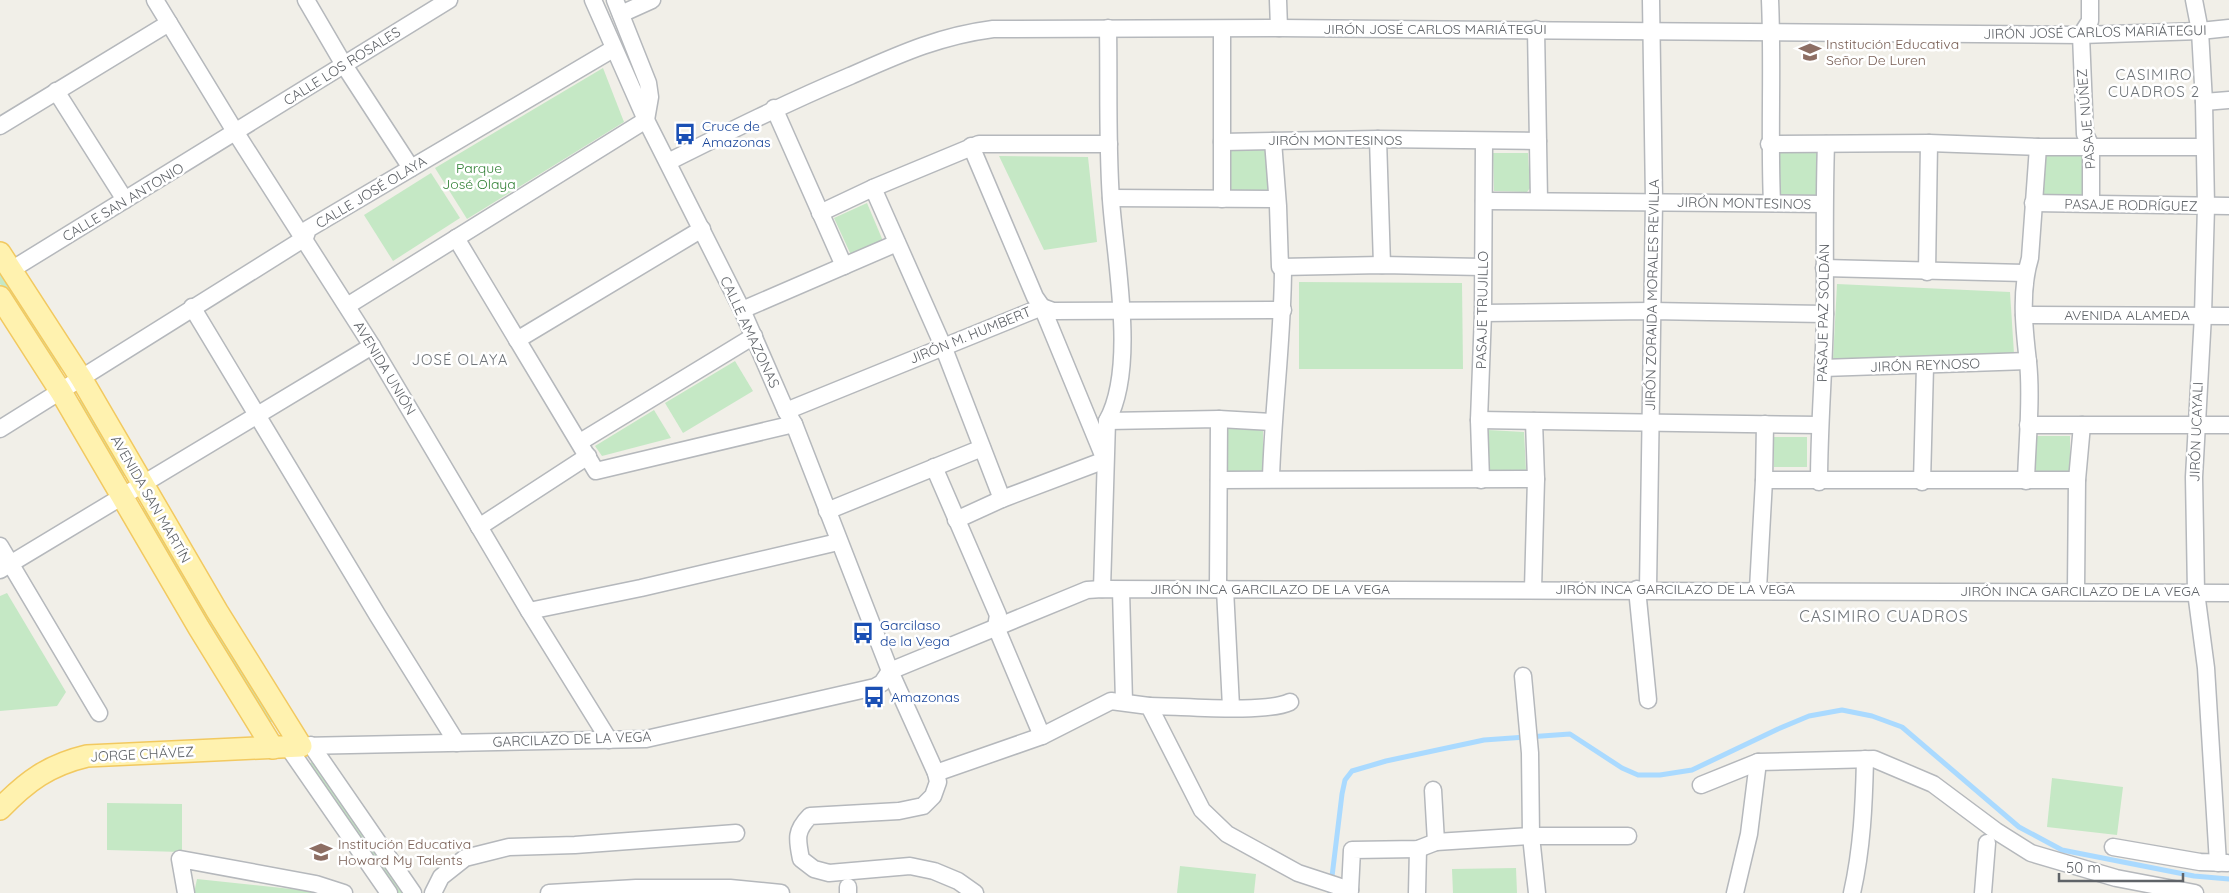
<svg xmlns="http://www.w3.org/2000/svg" width="2229" height="893" viewBox="0 0 2229 893" font-family="Quicksand,sans-serif">
<style>
.green{fill:#c5e8c5}
.lines{fill:none;stroke-linecap:round;stroke-linejoin:round}
.stream{stroke:#aadaff;stroke-width:5}
.minor-casing{stroke:#b5b8bc;stroke-width:19}
.major-casing{stroke:#f2c960;stroke-width:24}
.minor{stroke:#fff;stroke-width:16}
.major{stroke:#fff2af;stroke-width:21}
.labels{text-anchor:middle;stroke-width:5;stroke-linejoin:round;paint-order:stroke}
.street-label{font-size:14px;fill:#5f6368;stroke:#fff}
.education-label{font-size:14px;fill:#785e54;stroke:#fff;text-anchor:start}
.transit-label{font-size:14px;fill:#164399;stroke:#fff;text-anchor:start}
.park-label{font-size:14px;fill:#348238;stroke:#fff}
.neighbourhood-label{font-size:15px;letter-spacing:1px;fill:#70757a;stroke:#fff}
.quarter-label{font-size:16px;letter-spacing:1px;fill:#70757a;stroke:#fff}
</style>
<rect width="100%" height="100%" fill="#f1efe8"/>
<g class="green">
<path d="M603 68 624 122 467 219 435 168Z"/>
<path d="M1266 149 1269 191H1230V150Z"/>
<path d="M1776 149 1819 151 1818 198 1775 197Z"/>
<path d="M1493 153H1528L1530 188 1527 192 1494 191Z"/>
<rect x="2042" y="154" width="44" height="44"/>
<path d="M999 156 1088 157 1097 242 1044 250Z"/>
<path d="M431 173 460 218 393 261 364 215Z"/>
<path d="M867 203 883 241 851 255 834 218Z"/>
<path d="M0 272 65 366 57 372 0 284Z"/>
<path d="M1299 282 1462 283 1463 369H1299Z"/>
<path d="M1837 284 2010 292 2014 354 1833 360Z"/>
<path d="M735 361 753 391 683 433 665 403Z"/>
<path d="M84 397 129 473 120 478 75 403Z"/>
<path d="M654 410 671 438 602 456 595 446Z"/>
<rect x="1227" y="429" width="36" height="42"/>
<path d="M1488 430 1524 432 1526 471H1489Z"/>
<path d="M2036 436H2070V473L2036 472Z"/>
<rect x="1774" y="437" width="33" height="30"/>
<path d="M147 505 275 720 268 724 138 511Z"/>
<path d="M7 593 66 692 57 706 0 711V596Z"/>
<path d="M313 761 405 893H397L308 765Z"/>
<path d="M2052 778 2123 787 2117 835 2047 827Z"/>
<path d="M107 803 182 804V852L107 850Z"/>
<path d="M1180 866 1256 874 1254 893H1177Z"/>
<path d="M1516 868 1517 893H1453L1452 869Z"/>
<path d="M197 879 310 891 315 893H194Z"/>
</g>
<g class="lines">
<path class="stream" d="M1330 893 1342 794 1345 780 1352 771 1386 761 1484 740 1570 734 1622 768 1638 775H1660L1692 770 1778 729 1809 716 1842 710 1872 716 1902 727 2019 827 2062 850 2194 876 2229 879"/>
<g class="minor-casing">
<g id="minor">
<path d="M155 0 236 133 372 346 529 611 609 740"/>
<path d="M306 0 344 65 411 168"/>
<path d="M593 0 646 120 742 310 786 411 794 424 890 671 936 773 938 782 933 796 923 806 899 811 810 816C795 831 797 839 801 859L814 869 829 873 910 866 934 871 958 881 975 893"/>
<path d="M1278 0 1279 28"/>
<path d="M1770 0C1773 68 1769 135 1772 203"/>
<path d="M2090 0V21L2081 35 2085 134 2091 146V203"/>
<path d="M2194 0 2200 31 2204 102 2206 206 2203 315 2194 477 2196 592 2206 668 2218 863"/>
<path d="M621 14 652 0"/>
<path d="M1222 29V199"/>
<path d="M1536 29 1539 200"/>
<path d="M56 91 125 200"/>
<path d="M2204 102 2229 100"/>
<path d="M774 108 844 266"/>
<path d="M0 126 169 23"/>
<path d="M1378 139 1382 265"/>
<path d="M1273 141 1278 206 1280 267 1382 265 1482 267"/>
<path d="M1222 142 1378 139 1538 141"/>
<path d="M1769 144 1929 143 2038 147H2204"/>
<path d="M668 162C728 132 788 102 850 76 900 54 939 36 993 29L1279 28 2081 35 2200 31 2229 28"/>
<path d="M873 188 943 346 1002 499"/>
<path d="M1111 198 1276 199"/>
<path d="M1484 201 1824 204"/>
<path d="M2033 203 2229 206"/>
<path d="M820 213 873 188 979 144H1109"/>
<path d="M456 238 596 471 794 424"/>
<path d="M1824 268 2025 273"/>
<path d="M11 270 449 0"/>
<path d="M1927 272 1929 143"/>
<path d="M347 306 646 120 650 97 648 83 615 0"/>
<path d="M192 307 378 616 457 743"/>
<path d="M742 310 897 243"/>
<path d="M1483 313 1651 311 1825 314"/>
<path d="M2024 315 2229 316"/>
<path d="M517 340 702 229"/>
<path d="M1823 368 2028 361"/>
<path d="M786 411 1042 307 1053 311 1283 310"/>
<path d="M1479 420 1819 425"/>
<path d="M1107 421 1219 419 1272 422"/>
<path d="M2028 425H2229"/>
<path d="M0 429 305 238 308 229 613 49"/>
<path d="M580 442 754 336"/>
<path d="M934 467 998 615 996 627 1042 736"/>
<path d="M1271 478C1273 407 1283 337 1283 267"/>
<path d="M1219 480 1536 479"/>
<path d="M1481 480 1479 420 1483 313 1484 141"/>
<path d="M1764 480H2077"/>
<path d="M2026 481C2027 444 2032 398 2028 362 2024 328 2020 291 2030 258L2038 147"/>
<path d="M1819 482C1819 426 1824 371 1825 315 1825 258 1824 201 1826 144"/>
<path d="M1922 482 1925 366"/>
<path d="M827 511 982 448"/>
<path d="M956 520 1002 499 1105 460 1042 307 1035 297 971 146"/>
<path d="M479 527 588 456"/>
<path d="M0 546 99 713"/>
<path d="M0 570 372 346"/>
<path d="M1218 588 1219 419"/>
<path d="M1102 589 1107 421C1137 367 1115 260 1111 200 1107 143 1109 85 1108 28"/>
<path d="M1225 589 1231 707"/>
<path d="M1533 589 1536 479 1534 421"/>
<path d="M1637 589 1648 700"/>
<path d="M1648 589 1654 201 1651 0"/>
<path d="M1758 589 1764 480 1765 424"/>
<path d="M1121 590 1124 702"/>
<path d="M2076 590 2077 480 2082 425"/>
<path d="M529 611 641 588 838 542"/>
<path d="M890 671 1087 590 1102 589 2229 593"/>
<path d="M1523 676 1530 753 1531 836 1537 893"/>
<path d="M1149 706C1182 706 1264 714 1290 702"/>
<path d="M311 745 413 893"/>
<path d="M301 746 646 739 875 687 882 683 890 671"/>
<path d="M288 747 389 893"/>
<path d="M936 773 1042 736 1111 701 1149 706 1202 810 1227 834 1298 873 1350 890"/>
<path d="M1701 785 1758 762 1874 759 1933 784 1996 831 2031 853 2116 878 2195 893"/>
<path d="M1433 790 1436 842"/>
<path d="M2113 847 2200 862 2227 863"/>
<path d="M186 893 180 859 316 884 344 893"/>
<path d="M433 893 441 877 465 858 509 847 575 845 736 833"/>
<path d="M549 893 636 888H730L781 893"/>
<path d="M848 893V887"/>
<path d="M1347 893 1350 890 1352 850 1418 849 1436 842 1531 836H1628"/>
<path d="M1417 893 1418 849"/>
<path d="M1735 893 1749 834 1758 762"/>
<path d="M1852 893C1862 849 1864 805 1865 759"/>
<path d="M1983 893 1987 843"/>
</g>
</g>
<g class="major-casing">
<g id="major">
<path d="M0 253 81 378 217 611 301 746 87 756C49 765 27 781 0 809"/>
<path d="M0 297 61 392 199 628 273 748"/>
</g>
</g>
<use href="#minor" class="minor"/>
<use href="#major" class="major"/>
</g>
<defs>
<g id="school-bare" transform="scale(1.725)"><path d="M0-5L7-2L0 1L-7-2ZM-4 1L0 2.5L4 1V4Q0 6-4 4Z" fill="#8d6e63" stroke="#fff" stroke-width="2.5" paint-order="stroke"/></g>
<g id="bus-bare" transform="scale(1.725)"><path d="M-5-6H5V4H4V6H2V4H-2V6H-4V4H-5ZM-3.5-4V0h7V-4ZM-3.5 1.2v1.5H-2V1.2ZM2 1.2v1.5H3.5V1.2Z" fill="#1a4fb4" stroke="#fff" stroke-width="2.5" paint-order="stroke"/></g>
</defs>
<g fill-rule="evenodd">
<use href="#school-bare" x="1810" y="52"/>
<use href="#bus-bare" x="685" y="134"/>
<use href="#bus-bare" x="863" y="633"/>
<use href="#bus-bare" x="874" y="697"/>
<use href="#school-bare" x="321" y="852"/>
</g>
<g class="labels">
<g class="street-label">
<text x="1435" y="34">JIRÓN JOSÉ CARLOS MARIÁTEGUI</text>
<text transform="translate(2095 32) rotate(-1)" y="5">JIRÓN JOSÉ CARLOS MARIÁTEGUI</text>
<text transform="translate(342 66) rotate(-32)" y="5">CALLE LOS ROSALES</text>
<text transform="translate(2086 119) rotate(-95)" y="5">PASAJE NÚÑEZ</text>
<text x="1335" y="145">JIRÓN MONTESINOS</text>
<text transform="translate(371 192) rotate(-31)" y="5">CALLE JOSÉ OLAYA</text>
<text transform="translate(123 202) rotate(-31)" y="5">CALLE SAN ANTONIO</text>
<text transform="translate(1744 203) rotate(1)" y="5">JIRÓN MONTESINOS</text>
<text transform="translate(2131 205) rotate(1)" y="5">PASAJE RODRÍGUEZ</text>
<text transform="translate(1652 295) rotate(-89)" y="5">JIRÓN ZORAIDA MORALES REVILLA</text>
<text transform="translate(1482 310) rotate(-89)" y="5">PASAJE TRUJILLO</text>
<text transform="translate(1823 313) rotate(-89)" y="5">PASAJE PAZ SOLDÁN</text>
<text x="2127" y="320">AVENIDA ALAMEDA</text>
<text transform="translate(750 332) rotate(65)" y="5">CALLE AMAZONAS</text>
<text transform="translate(970 335) rotate(-22)" y="5">JIRÓN M. HUMBERT</text>
<text transform="translate(1925 365) rotate(-2)" y="5">JIRÓN REYNOSO</text>
<text transform="translate(385 368) rotate(59)" y="5">AVENIDA UNIÓN</text>
<text transform="translate(2196 432) rotate(-88)" y="5">JIRÓN UCAYALI</text>
<text transform="translate(151 499) rotate(60)" y="5">AVENIDA SAN MARTÍN</text>
<text x="1270" y="594">JIRÓN INCA GARCILAZO DE LA VEGA</text>
<text x="1675" y="594">JIRÓN INCA GARCILAZO DE LA VEGA</text>
<text x="2080" y="596">JIRÓN INCA GARCILAZO DE LA VEGA</text>
<text transform="translate(572 739) rotate(-2)" y="5">GARCILAZO DE LA VEGA</text>
<text transform="translate(142 754) rotate(-3)" y="5">JORGE CHÁVEZ</text>
</g>
<g class="education-label">
<text x="1826" y="49">Institución Educativa<tspan x="1826" dy="16">Señor De Luren</tspan></text>
<text x="338" y="849">Institución Educativa<tspan x="338" dy="16">Howard My Talents</tspan></text>
</g>
<g class="transit-label">
<text x="702" y="131">Cruce de<tspan x="702" dy="16">Amazonas</tspan></text>
<text x="880" y="630">Garcilaso<tspan x="880" dy="16">de la Vega</tspan></text>
<text x="891" y="702">Amazonas</text>
</g>
<g class="park-label">
<text x="479" y="173">Parque<tspan x="479" dy="16">José Olaya</tspan></text>
</g>
<g class="neighbourhood-label">
<text x="2154" y="80">CASIMIRO<tspan x="2154" dy="17">CUADROS 2</tspan></text>
<text x="460" y="365">JOSÉ OLAYA</text>
</g>
<g class="quarter-label">
<text x="1884" y="622">CASIMIRO CUADROS</text>
</g>
</g>
<path d="M2059 873v8h124v-8" fill="none" stroke="#5f6368" stroke-width="2.5"/>
<text x="2066" y="873" font-size="15" fill="#5f6368" stroke="#ffffff" stroke-width="4" paint-order="stroke">50 m</text>
</svg>
